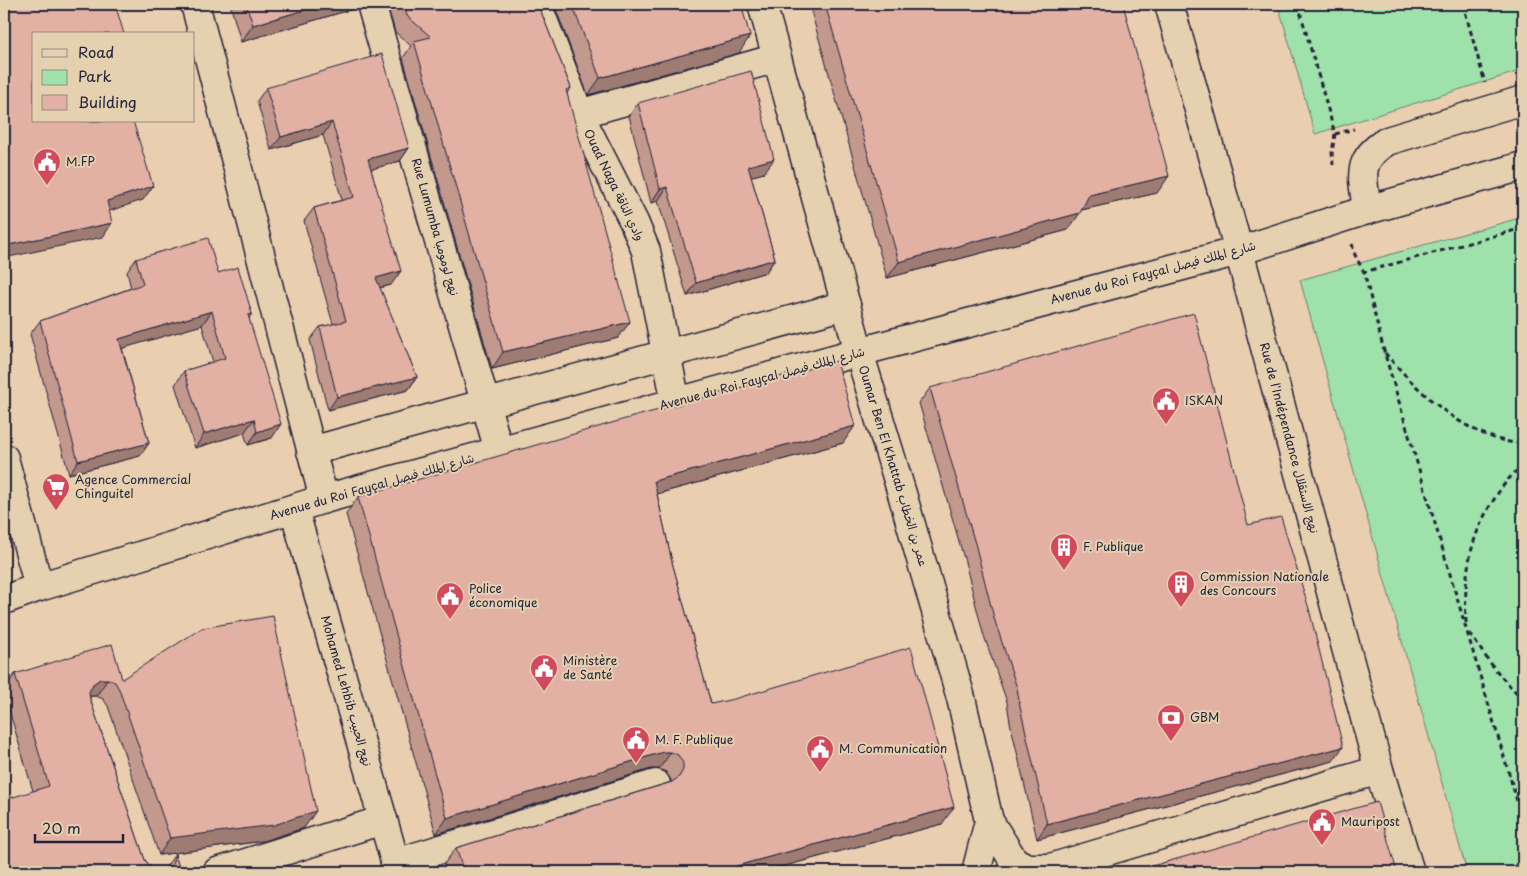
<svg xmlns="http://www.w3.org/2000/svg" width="1527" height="876" viewBox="0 0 1527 876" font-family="'Playpen Sans','Playpen Sans Arabic',sans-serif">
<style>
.green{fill:#9fe1ab;stroke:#608273}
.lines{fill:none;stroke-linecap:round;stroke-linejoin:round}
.minor-casing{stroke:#22223b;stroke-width:31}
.path{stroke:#22223b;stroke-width:3;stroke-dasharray:5 4;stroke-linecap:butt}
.minor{stroke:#e5d0af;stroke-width:28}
.wall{fill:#c3988d;stroke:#22223b}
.shaded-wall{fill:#9f7c73;stroke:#22223b}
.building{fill:#e3b1a4;stroke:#22223b}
.labels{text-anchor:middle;stroke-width:4;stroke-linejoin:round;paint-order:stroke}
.poi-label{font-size:12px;fill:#22223b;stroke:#e5d0af;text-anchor:start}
.street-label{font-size:12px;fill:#22223b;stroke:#e5d0af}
</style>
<rect width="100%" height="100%" fill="#eaceb0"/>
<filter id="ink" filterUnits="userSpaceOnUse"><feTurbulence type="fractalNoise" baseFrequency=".02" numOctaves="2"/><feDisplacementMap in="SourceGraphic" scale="10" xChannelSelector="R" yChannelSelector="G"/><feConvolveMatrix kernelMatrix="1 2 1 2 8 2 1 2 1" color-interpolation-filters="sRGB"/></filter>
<g filter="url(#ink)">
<g class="green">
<path d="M1278 4H1523V70L1315 134Z"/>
<path d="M1523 217V872H1467L1300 280Z"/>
</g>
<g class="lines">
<g class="minor-casing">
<g id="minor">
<path d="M195 4 324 499"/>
<path d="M371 4 499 451"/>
<path d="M537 4 579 114 634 222 646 251 676 403"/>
<path d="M762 4 859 352 903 497 961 698 989 821 976 872"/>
<path d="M1169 4 1239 251 1379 770 1410 872"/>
<path d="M579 114 777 58"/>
<path d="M1367 210C1363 177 1355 161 1387 141L1523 100"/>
<path d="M311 451 846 305"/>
<path d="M4 458 39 587"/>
<path d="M294 509 398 872"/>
<path d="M4 600 39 587 324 499 859 352 1239 251 1367 210 1523 166"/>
<path d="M989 821 1014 861 1027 868H1050L1379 770"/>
<path d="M395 863 656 784"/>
<path d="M217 872 383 820"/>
</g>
</g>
<g class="path">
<path d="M1298 4 1335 134 1332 152 1333 165"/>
<path d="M1463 4 1485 83"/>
<path d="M1335 134 1354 129"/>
<path d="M1523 228 1364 272 1384 351 1523 821"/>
<path d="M1352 244 1355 255 1364 272"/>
<path d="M1385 353C1421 394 1466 439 1523 444"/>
<path d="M1466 623C1464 578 1468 540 1493 501 1501 488 1510 475 1523 466"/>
<path d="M1470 633C1486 659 1501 678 1523 699"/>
</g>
<use href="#minor" class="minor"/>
</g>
<g class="wall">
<path d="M230 4H359L356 8 241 42Z"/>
<path d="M387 4H538L571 88 567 93 618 338 492 369 403 58 411 46 395 32Z"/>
<path d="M554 4H741L739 53 588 95Z"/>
<path d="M809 4H1123L1157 193 1081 210 1068 230 887 278Z"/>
<path d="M266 88 409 148 400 161 371 169 391 285 380 288 417 377 408 390 328 410 310 340 320 327 333 324 304 221 314 208 342 200 323 135 271 150 257 101Z"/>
<path d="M638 103 764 173 751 176 775 259 766 272 687 296 658 201 651 203 629 116Z"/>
<path d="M136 259 218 273 252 314 249 318 272 438 248 445 244 433 195 448 175 385 184 371 213 362 202 325 122 348 149 443 140 456 69 474 30 334 40 321 131 288 127 272Z"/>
<path d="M930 388 1248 525 1333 761 1037 839 1010 722 1007 702 983 633 965 562 919 403Z"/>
<path d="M843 443 657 494 672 562 711 704 942 824 762 872H447L444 864 456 848 671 782V780L666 772 659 769H651L436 834 346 514 358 497Z"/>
<path d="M15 674 122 679 304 828 263 841 159 855 108 706 103 699 96 696H90V699L145 860 150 867 156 870H164L175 854 180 872H4L33 791 4 693V690Z"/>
</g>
<g class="shaded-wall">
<path d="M325 4H359L356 8 241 42 253 25Z"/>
<path d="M750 36 739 53 588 95 600 78Z"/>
<path d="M332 122 323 135 271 150 281 137Z"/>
<path d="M409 148 400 161 359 173 368 159Z"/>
<path d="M774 159 764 173 738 180 748 166Z"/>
<path d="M1169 176 1157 193 1077 211 1089 195Z"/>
<path d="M153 186 143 200 97 215 107 201Z"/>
<path d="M667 187 658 201 651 203 660 189Z"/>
<path d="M1080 213 1068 230 887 278 899 262Z"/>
<path d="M112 223 103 237 4 258V246Z"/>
<path d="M775 259 766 272 687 296 696 283Z"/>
<path d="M401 271 391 285 366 291 376 278Z"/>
<path d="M212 311 202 325 110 352 119 339Z"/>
<path d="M630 322 618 338 492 369 503 352Z"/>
<path d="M417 377 408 390 328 410 337 397Z"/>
<path d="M254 419 244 433 195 448 204 434Z"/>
<path d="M281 424 272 438 248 445 257 432Z"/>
<path d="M855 426 843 443 642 498 654 481Z"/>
<path d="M149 443 140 456 69 474 78 461Z"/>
<path d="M100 679H108L96 696H88L81 701 93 684Z"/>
<path d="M1343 747 1333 761 1037 839 1047 824Z"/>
<path d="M663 752H671L659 769H651L436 834 447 818Z"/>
<path d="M954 807 942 824 762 872H716L747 863Z"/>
<path d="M316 811 304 828 263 841 159 855 170 838Z"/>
</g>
<g class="building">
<path d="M4 4H115L124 34H34V121H133L153 186 107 201 112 223 4 246Z"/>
<path d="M246 4H325L253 25Z"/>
<path d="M404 4H538L571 88 566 90 630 322 503 352 414 41 431 37 407 16Z"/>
<path d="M572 4H741L750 36 600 78Z"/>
<path d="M825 4H1123L1169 176 1089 195 1080 213 899 262Z"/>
<path d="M382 54 409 148 368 159 401 271 376 278 417 377 337 397 320 327 346 321 314 208 354 197 332 122 281 137 266 88Z"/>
<path d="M751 71 774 159 748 166 775 259 696 283 667 187 660 189 638 103Z"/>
<path d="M208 238 218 273 238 267 252 314 248 315 281 424 257 432 254 419 204 434 184 371 225 358 212 311 119 339 149 443 78 461 40 321 143 284 136 259Z"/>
<path d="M1194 313 1248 525 1281 517 1309 609 1343 747 1047 824 1020 707 1017 688 994 618 976 547 930 388Z"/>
<path d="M837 361 855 426 654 481 672 562 711 704 734 699 911 647 954 807 747 863 716 872H464L456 848 672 782 679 777 683 770V763L678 755 671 752H663L447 818 358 497 622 420Z"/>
<path d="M273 616 316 811 274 825 170 838 119 689 115 682 108 679H100L93 684 89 692 90 699 145 860 150 867 156 870H164L172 865 175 854 180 872H4V800L49 786 15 674 112 644 122 679 202 628Z"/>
<path d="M1377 802 1397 872H1131Z"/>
</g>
</g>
<defs>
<g id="civic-pin" transform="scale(1.4375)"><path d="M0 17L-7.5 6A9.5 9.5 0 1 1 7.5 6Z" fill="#d1495b" stroke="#e5d0af"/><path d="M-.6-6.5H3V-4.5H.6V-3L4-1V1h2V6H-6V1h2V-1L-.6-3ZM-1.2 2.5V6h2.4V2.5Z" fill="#fff"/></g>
<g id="supermarket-pin" transform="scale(1.4375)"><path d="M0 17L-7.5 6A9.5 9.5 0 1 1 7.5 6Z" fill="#d1495b" stroke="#e5d0af"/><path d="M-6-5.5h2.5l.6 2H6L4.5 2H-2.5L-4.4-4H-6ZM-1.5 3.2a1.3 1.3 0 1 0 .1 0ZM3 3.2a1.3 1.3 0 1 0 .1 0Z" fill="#fff"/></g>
<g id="building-pin" transform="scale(1.4375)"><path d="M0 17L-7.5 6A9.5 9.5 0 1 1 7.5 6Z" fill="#d1495b" stroke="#e5d0af"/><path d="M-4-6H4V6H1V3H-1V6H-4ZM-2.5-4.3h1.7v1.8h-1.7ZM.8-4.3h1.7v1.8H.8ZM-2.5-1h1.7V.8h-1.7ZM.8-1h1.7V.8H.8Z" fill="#fff"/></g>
<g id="bank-pin" transform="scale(1.4375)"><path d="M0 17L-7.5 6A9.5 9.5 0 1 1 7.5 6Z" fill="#d1495b" stroke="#e5d0af"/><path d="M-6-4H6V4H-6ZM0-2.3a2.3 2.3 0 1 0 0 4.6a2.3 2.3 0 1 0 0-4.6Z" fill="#fff"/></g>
</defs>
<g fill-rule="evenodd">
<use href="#civic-pin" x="47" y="162"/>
<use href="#civic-pin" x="1166" y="401"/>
<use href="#supermarket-pin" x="56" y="487"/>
<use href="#building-pin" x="1064" y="547"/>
<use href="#building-pin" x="1181" y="584"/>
<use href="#civic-pin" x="450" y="596"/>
<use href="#civic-pin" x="544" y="668"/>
<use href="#bank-pin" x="1171" y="718"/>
<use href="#civic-pin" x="636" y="740"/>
<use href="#civic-pin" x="820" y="749"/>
<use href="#civic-pin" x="1322" y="822"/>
</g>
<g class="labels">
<g class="poi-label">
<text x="66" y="166">M.FP</text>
<text x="1185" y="405">ISKAN</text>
<text x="75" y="484">Agence Commercial<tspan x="75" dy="14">Chinguitel</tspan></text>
<text x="1083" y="551">F. Publique</text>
<text x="1200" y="581">Commission Nationale<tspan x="1200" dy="14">des Concours</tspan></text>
<text x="469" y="593">Police<tspan x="469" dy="14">économique</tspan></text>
<text x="563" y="665">Ministère<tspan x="563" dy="14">de Santé</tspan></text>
<text x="1190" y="722">GBM</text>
<text x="655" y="744">M. F. Publique</text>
<text x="839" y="753">M. Communication</text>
<text x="1341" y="826">Mauripost</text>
</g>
<g class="street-label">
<text transform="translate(614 185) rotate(64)" y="4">Ouad Naga وادي الناقة</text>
<text transform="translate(435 227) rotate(74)" y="4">Rue Lumumba نهج لومومبا</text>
<text transform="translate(1153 273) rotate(-15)" y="4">Avenue du Roi Fayçal شارع الملك فيصل</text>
<text transform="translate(762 379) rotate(-15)" y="4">Avenue du Roi Fayçal شارع الملك فيصل</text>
<text transform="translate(1289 438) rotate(75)" y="4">Rue de l'Indépendance نهج الاستقلال</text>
<text transform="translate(893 466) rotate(73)" y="4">Oumar Ben El Khattab عمر بن الخطاب</text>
<text transform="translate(372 487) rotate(-16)" y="4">Avenue du Roi Fayçal شارع الملك فيصل</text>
<text transform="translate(346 691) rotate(74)" y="4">Mohamed Lehbib نهج الحبيب</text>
</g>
</g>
<rect width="1527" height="876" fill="none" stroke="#e5d0af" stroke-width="20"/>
<rect x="10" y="10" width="1507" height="856" fill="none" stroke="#22223b" stroke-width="2" filter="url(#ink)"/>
<rect x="32" y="32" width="162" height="90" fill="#e5d0af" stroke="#978a81"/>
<rect x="42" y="49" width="25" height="8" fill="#e5d0af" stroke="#978a81"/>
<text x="78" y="58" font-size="15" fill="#22223b">Road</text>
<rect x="42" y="70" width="25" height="15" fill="#9fe1ab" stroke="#978a81"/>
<text x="78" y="82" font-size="15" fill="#22223b">Park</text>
<rect x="42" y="95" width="25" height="15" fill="#e3b1a4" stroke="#978a81"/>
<text x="78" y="108" font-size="15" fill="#22223b">Building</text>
<path d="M35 834v8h88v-8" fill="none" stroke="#22223b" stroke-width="2.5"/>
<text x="42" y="834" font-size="15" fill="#22223b" stroke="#e5d0af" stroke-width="4" paint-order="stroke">20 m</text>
</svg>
